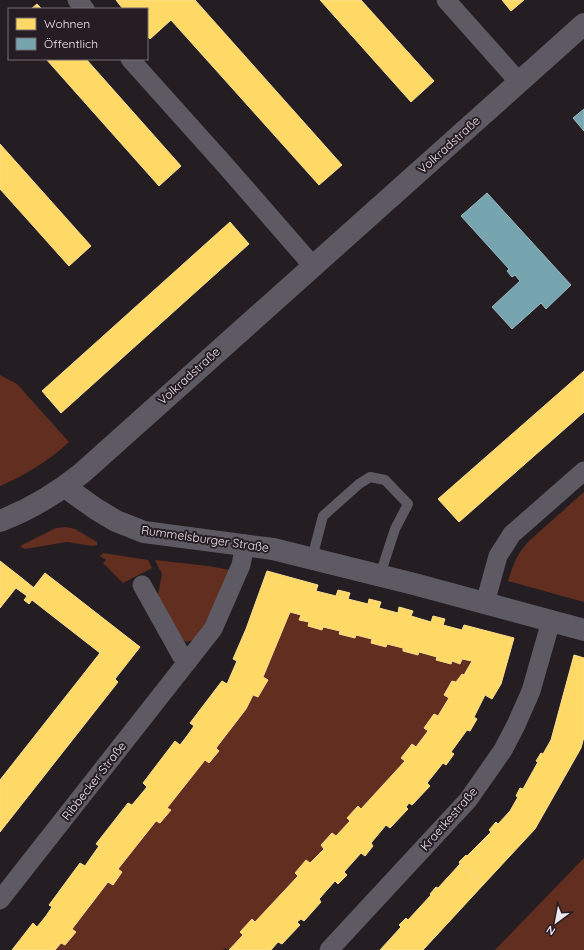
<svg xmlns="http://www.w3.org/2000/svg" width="584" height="950" viewBox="0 0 584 950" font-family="Quicksand,sans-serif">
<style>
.green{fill:#612e20}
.homes{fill:#ffd966;stroke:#fade8f}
.public{fill:#76a5af;stroke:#9ab9c2}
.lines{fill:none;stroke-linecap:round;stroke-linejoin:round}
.service{stroke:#5e5a64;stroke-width:10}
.minor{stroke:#5e5a64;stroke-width:19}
.tertiary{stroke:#5e5a64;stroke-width:22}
.labels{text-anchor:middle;stroke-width:4;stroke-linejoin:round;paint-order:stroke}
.street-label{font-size:12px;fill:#efe8ee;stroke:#261c24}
</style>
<rect width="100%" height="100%" fill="#241e23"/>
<g class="green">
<path d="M0 375 17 384 69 442C47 462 27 474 0 486Z"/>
<path d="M584 492V602L508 581C513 564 517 554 529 541Z"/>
<path d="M66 527 75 529 97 542V545L92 546 67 542 25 549 20 546 56 528Z"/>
<path d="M103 553 148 560 152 568 123 583 103 563 106 560 100 556Z"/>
<path d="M155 560 208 566 230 570 200 635 197 639 186 642 182 639 158 594 162 574Z"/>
<path d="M290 612 301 615 299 620 309 622 308 626 323 627 340 631 339 634 355 638 356 635 372 639 371 643 386 647 387 644 403 648V651L417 655 419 652 437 657 436 660 450 664 452 661 460 664 462 659 472 661 464 675 462 674 456 682 452 681 444 695 449 698 438 716 434 714 428 731 416 747 412 744 401 758 405 761 361 809 358 806 347 818 350 821 336 836 332 833 321 845 324 849 310 863 306 861 295 873 298 876 229 950 225 948 223 950H55L61 943 65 945 76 932 72 929 108 882 122 872 118 869 156 821 160 823 170 811 167 808 204 760 209 763 218 751 216 748 253 695 258 697 267 681 263 677Z"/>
<path d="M584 858V950H495Z"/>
</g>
<g class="homes">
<path d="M116 0H195L342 165 319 185 171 20 150 39 147 36V9H123Z"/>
<path d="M320 0H361L434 81 411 102Z"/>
<path d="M502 0H524L511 11Z"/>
<path d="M37 4 42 9H31Z"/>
<path d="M46 59H86L181 166 159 186Z"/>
<path d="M0 144 91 246 69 266 0 189Z"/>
<path d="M230 222 249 244 61 413 42 391Z"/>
<path d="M584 371V412L459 522 438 499Z"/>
<path d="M0 561 23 579 0 608Z"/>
<path d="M267 571 318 585 316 591 336 596 338 590 350 593 348 599 368 604 369 599 381 602 379 608 398 613 399 607 413 611 411 616 431 622 433 616 445 619 443 625 462 630 464 625 514 638 501 684 492 699 485 695 474 717 477 719 470 731 467 730 451 752 454 754 446 765 443 763 427 783 430 786 412 805 409 803 406 807 408 809 390 828 386 825 371 843 373 846 365 856 361 853 344 872 347 875 338 884 335 881 319 899 321 902 304 921 301 919 297 922 300 925 282 944 278 942 271 950H229L243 935 240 932 252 919 255 922 298 876 295 873 306 860 310 863 324 849 321 845 332 833 336 836 350 821 347 818 358 806 361 809 405 761 401 758 412 744 416 747 428 731 424 728 434 714 438 716 449 698 444 695 452 681 456 682 462 674 464 675 472 661 462 659 460 664 452 661 451 664 436 660 437 657 419 652 418 655 403 651V648L387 644 386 647 371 643 372 639 356 635 355 638 339 634 340 631 323 627 322 630 308 626 309 622 299 620 301 615 290 612 263 677 268 680 258 697 253 695 246 709 216 748 219 751 209 763 205 760 167 808 171 810 160 823 156 821 118 869 122 872 113 885 108 882 72 929 76 932 65 945 61 943 55 950H12L33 923 37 927 46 916 52 907 49 905 80 863 85 866 99 846 96 844 128 803 132 805 147 787 143 783 175 741 180 745 187 736 194 726 190 723 222 681 227 684 237 661 233 659 246 629Z"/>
<path d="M45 573 140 647 115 679 118 682 0 832V780L100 653 32 600 29 604 24 600Z"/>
<path d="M23 579 34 588 27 596 16 588Z"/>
<path d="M574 655 584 658V737L581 748 535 829 483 885 460 864 459 862 466 855 467 856 491 832 489 830 496 822 498 824 510 811 518 797 516 796 520 788 523 789 538 762 536 761 541 753 543 754 551 740Z"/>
<path d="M460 864 483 885 423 950H380L401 927 399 925 406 918 408 920 431 895 430 894 436 887 438 888Z"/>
</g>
<g class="public">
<path d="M584 109V131L573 118Z"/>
<path d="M487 193 571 285 546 309 541 303 512 329 492 307 520 281 515 275 512 277 507 271 509 269 461 216Z"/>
</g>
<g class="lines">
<path class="service" d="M312 558 323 516 359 484 370 477 385 480 408 504 395 529 380 575"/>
<g class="minor">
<path d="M77 0 85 9"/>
<path d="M446 0 519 82"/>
<path d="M130 59 225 165 313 266"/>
<path d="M142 585 181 655 188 661"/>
<path d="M485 603 498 556 512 534 584 471"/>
<path d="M0 900 213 629 241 565 245 544"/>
<path d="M329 950 468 800 503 750 516 725 531 691 551 621"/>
</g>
<g class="tertiary">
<path d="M65 487 96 509 116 521 144 532 273 549 414 584 584 630"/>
<path d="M0 521C31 509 56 494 82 473L584 24"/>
</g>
</g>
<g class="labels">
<g class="street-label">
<text transform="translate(449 145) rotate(-42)" y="4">Volkradstraße</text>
<text transform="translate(189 376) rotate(-42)" y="4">Volkradstraße</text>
<text transform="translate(205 539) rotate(8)" y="4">Rummelsburger Straße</text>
<text transform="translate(94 781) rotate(-52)" y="4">Ribbecker Straße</text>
<text transform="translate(449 819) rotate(-49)" y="4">Kraetkestraße</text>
</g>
</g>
<rect x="8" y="8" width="140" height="52" fill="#261c24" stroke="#766e75"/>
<rect x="16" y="18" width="20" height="12" fill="#ffd966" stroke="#766e75"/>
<text x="44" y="28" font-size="12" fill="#efe8ee">Wohnen</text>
<rect x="16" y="38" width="20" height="12" fill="#76a5af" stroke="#766e75"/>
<text x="44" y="48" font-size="12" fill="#efe8ee">Öffentlich</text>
<g transform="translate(556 922) rotate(212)" stroke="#261c24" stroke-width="3" paint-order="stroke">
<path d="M0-3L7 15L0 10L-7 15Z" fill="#efe8ee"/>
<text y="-6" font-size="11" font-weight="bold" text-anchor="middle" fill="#efe8ee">N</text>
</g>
</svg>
